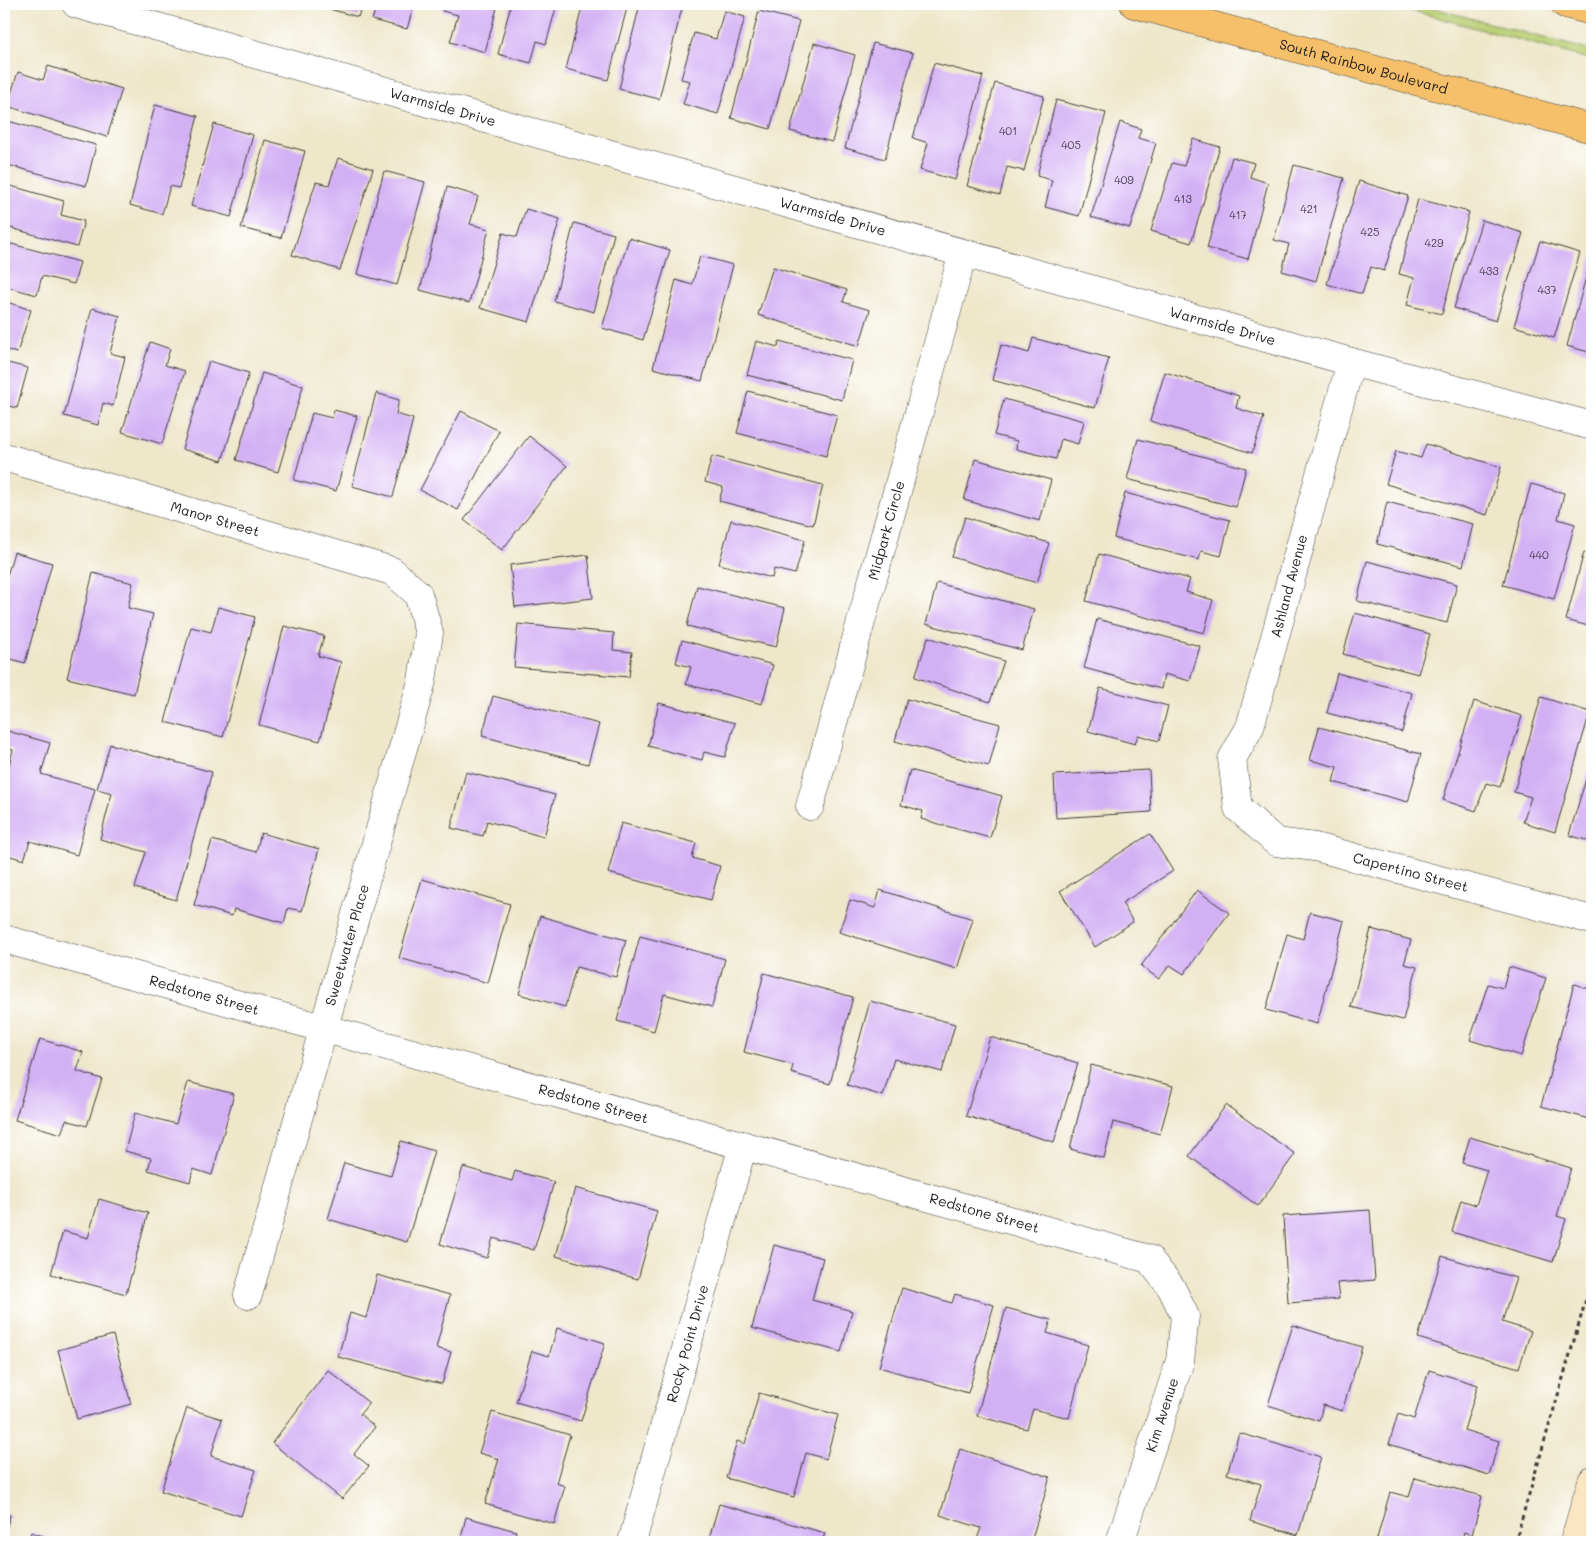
<svg xmlns="http://www.w3.org/2000/svg" width="1596" height="1546" viewBox="0 0 1596 1546" font-family="Mali,sans-serif">
<style>
.green{fill:#b8ce72;stroke:#6a7547}
.building{fill:#d3b0f4}
.lines{fill:none;stroke-linecap:round;stroke-linejoin:round}
.minor-casing{stroke:#3c3a36;stroke-width:29}
.secondary-casing{stroke:#3c3a36;stroke-width:29}
.primary-casing{stroke:#3c3a36;stroke-width:29}
.path{stroke:#3c3a36;stroke-width:3;stroke-dasharray:4 4;stroke-linecap:butt}
.minor{stroke:#fff;stroke-width:28}
.secondary{stroke:#fbe6c4;stroke-width:28}
.primary{stroke:#f6c06b;stroke-width:28}
.labels{text-anchor:middle;stroke-width:4.5;stroke-linejoin:round;paint-order:stroke}
.number-label{font-size:11px;fill:#4a4152}
.street-label{font-size:14px;fill:#1c1c1c;stroke:#fff}
</style>
<rect width="100%" height="100%" fill="#fff"/>
<filter id="ink" filterUnits="userSpaceOnUse"><feTurbulence type="fractalNoise" baseFrequency=".02" numOctaves="2"/><feDisplacementMap in="SourceGraphic" scale="10" xChannelSelector="R" yChannelSelector="G"/><feConvolveMatrix kernelMatrix="1 2 1 2 8 2 1 2 1" color-interpolation-filters="sRGB"/></filter>
<filter id="wash" filterUnits="userSpaceOnUse"><feTurbulence type="fractalNoise" baseFrequency=".0096" numOctaves="4" result="noise"/><feDisplacementMap in="SourceGraphic" scale="20" xChannelSelector="R" yChannelSelector="G"/><feGaussianBlur stdDeviation="1.12" result="paint"/><feColorMatrix in="noise" values="0 0 0 0 0 0 0 0 0 0 0 0 0 0 0 0 0 1.4 0 .05"/><feComposite in="paint" operator="in"/></filter>
<g filter="url(#wash)">
<rect width="100%" height="100%" fill="#eee7ca"/>
<path class="green" d="M1388 4H1419L1592 51V60Z"/>
<g id="blocks">
<g class="building">
<path d="M327 4H362L358 17 326 8Z"/>
<path d="M377 4H414L407 29 372 20Z"/>
<path d="M417 4H431L430 8Z"/>
<path d="M444 4H498L485 52 450 42 458 15 442 11Z"/>
<path d="M511 4H557L546 44 537 41 531 63 498 54Z"/>
<path d="M583 4H628L608 80 566 69Z"/>
<path d="M640 4H667L682 8 659 99 619 89Z"/>
<path d="M724 11 745 17 718 114 683 104 690 81 681 79 694 33 716 39Z"/>
<path d="M759 11 799 21 770 129 731 118Z"/>
<path d="M814 43 855 55 832 142 790 131Z"/>
<path d="M873 43 913 53 885 159 845 148Z"/>
<path d="M934 63 983 76 955 180 920 170 928 143 913 138Z"/>
<path d="M48 66 122 89 107 137 7 106 18 72 43 80Z"/>
<path d="M995 83 1044 96 1024 171 1007 167 1000 195 967 186Z"/>
<path d="M1056 100 1106 113 1079 216 1045 207 1052 180 1037 176Z"/>
<path d="M155 105 198 116 179 188 170 186 162 214 130 205Z"/>
<path d="M4 120 96 145 86 186 4 164Z"/>
<path d="M1120 122 1141 129 1138 138 1156 143 1130 228 1091 217Z"/>
<path d="M214 124 253 135 231 217 191 206Z"/>
<path d="M1193 139 1220 147 1191 243 1151 231 1172 163 1184 166Z"/>
<path d="M265 140 305 151 281 238 241 228Z"/>
<path d="M1232 157 1254 163 1250 177 1268 183 1248 259 1207 248Z"/>
<path d="M338 158 373 169 340 270 292 255 316 182 329 185Z"/>
<path d="M1294 165 1344 178 1316 281 1282 271 1289 244 1274 240Z"/>
<path d="M384 171 425 182 397 285 357 274Z"/>
<path d="M1359 181 1408 196 1384 271 1371 267 1362 294 1327 284Z"/>
<path d="M4 184 64 201 61 215 84 221 77 247 4 226Z"/>
<path d="M447 187 478 196 470 224 489 229 469 303 420 290Z"/>
<path d="M1418 199 1469 212 1442 314 1407 305 1414 278 1399 274Z"/>
<path d="M526 209 560 219 529 322 480 308 503 233 517 237Z"/>
<path d="M1482 220 1523 233 1496 321 1454 308Z"/>
<path d="M574 223 614 234 594 312 554 301Z"/>
<path d="M629 238 670 250 643 340 602 328Z"/>
<path d="M1540 241 1580 253 1554 338 1514 326Z"/>
<path d="M4 242 80 262 74 284 42 276 37 295 4 286Z"/>
<path d="M1592 255V353L1567 346Z"/>
<path d="M700 256 733 265 702 381 653 368 676 280 692 285Z"/>
<path d="M773 267 847 290 843 302 870 310 859 346 758 315Z"/>
<path d="M4 301 31 310 17 353 4 349Z"/>
<path d="M92 308 120 316 110 353 125 357 113 406 103 403 98 425 64 416Z"/>
<path d="M1033 338 1109 358 1095 408 992 380 1001 345 1029 353Z"/>
<path d="M756 341 778 347 779 341 852 360 842 400 747 375Z"/>
<path d="M150 342 170 349 165 365 185 371 162 444 122 432Z"/>
<path d="M209 361 249 373 222 461 182 449Z"/>
<path d="M4 362 28 368 17 408 4 405Z"/>
<path d="M1165 372 1239 396 1236 408 1264 417 1252 453 1150 421Z"/>
<path d="M262 373 303 386 278 472 236 460Z"/>
<path d="M748 391 837 415 826 456 737 433Z"/>
<path d="M376 393 399 400 396 414 413 419 393 497 352 486Z"/>
<path d="M1004 399 1084 421 1078 444 1061 439 1056 459 1016 449 1017 441 994 435Z"/>
<path d="M334 410 357 416 336 491 294 480 312 413 332 418Z"/>
<path d="M461 411 499 431 458 510 420 490Z"/>
<path d="M529 436 567 466 502 550 464 520Z"/>
<path d="M1138 439 1246 468 1236 507 1127 479Z"/>
<path d="M1426 444 1501 467 1487 515 1386 484 1396 451 1421 458Z"/>
<path d="M712 456 823 485 813 525 719 501 723 487 705 482Z"/>
<path d="M975 459 1051 480 1040 521 964 500Z"/>
<path d="M1531 484 1564 493 1558 519 1575 524 1554 599 1503 585Z"/>
<path d="M1125 493 1230 520 1221 556 1201 551 1199 560 1114 538Z"/>
<path d="M1387 502 1473 524 1463 566 1377 544Z"/>
<path d="M965 517 1049 543 1037 583 952 557Z"/>
<path d="M731 520 805 540 795 574 774 569 772 578 719 564Z"/>
<path d="M14 552 52 563 25 663 4 657V575L7 576Z"/>
<path d="M1584 552 1592 554V627L1566 620Z"/>
<path d="M1099 554 1190 579 1186 592 1213 600 1204 633 1086 601Z"/>
<path d="M588 555 593 598 515 607 510 565Z"/>
<path d="M1367 561 1457 584 1447 623 1357 601Z"/>
<path d="M93 573 133 583 128 608 153 614 134 694 67 678Z"/>
<path d="M937 583 1034 609 1022 650 926 624Z"/>
<path d="M697 586 785 608 776 647 687 626Z"/>
<path d="M218 607 255 617 223 737 165 722 191 627 211 632Z"/>
<path d="M1355 613 1430 634 1418 674 1343 654Z"/>
<path d="M1097 619 1200 646 1190 681 1164 674 1161 689 1084 668Z"/>
<path d="M518 624 614 633 613 650 632 652 629 677 514 667Z"/>
<path d="M284 626 324 636 318 656 341 662 320 741 259 725Z"/>
<path d="M928 637 1004 661 990 702 915 677Z"/>
<path d="M682 640 773 665 762 704 686 684 691 667 676 663Z"/>
<path d="M1337 673 1412 693 1402 732 1327 713Z"/>
<path d="M1100 688 1168 706 1159 741 1138 735 1135 744 1088 731Z"/>
<path d="M493 696 599 724 588 764 482 736Z"/>
<path d="M1541 697 1590 712 1555 832 1523 822 1531 797 1514 792Z"/>
<path d="M907 699 1000 724 989 766 895 741Z"/>
<path d="M1474 701 1522 716 1500 787 1486 783 1476 811 1443 800Z"/>
<path d="M659 703 735 723 725 757 704 752 702 760 648 746Z"/>
<path d="M1319 727 1421 754 1408 802 1333 782 1337 767 1310 760Z"/>
<path d="M4 730 50 743 41 774 95 789 77 855 30 841 24 860 4 854V784L13 750 4 747Z"/>
<path d="M110 744 212 772 176 900 135 888 146 852 100 839 112 793 97 789Z"/>
<path d="M1592 759V842L1569 835Z"/>
<path d="M910 770 1002 796 990 838 921 819 923 811 901 805Z"/>
<path d="M1149 770 1151 812 1056 818 1054 775Z"/>
<path d="M466 772 555 795 544 837 487 821 483 836 451 828Z"/>
<path d="M621 823 696 843 692 858 720 866 711 900 608 873Z"/>
<path d="M261 833 319 849 302 911 288 908 284 923 234 909 232 916 194 905 212 840 256 852Z"/>
<path d="M1150 834 1173 871 1122 903 1133 922 1095 947 1060 891Z"/>
<path d="M422 879 510 904 488 983 399 958Z"/>
<path d="M880 890 973 919 957 969 839 932 850 900 875 908Z"/>
<path d="M1197 890 1229 913 1184 974 1170 965 1159 979 1141 966Z"/>
<path d="M1310 912 1344 921 1317 1024 1266 1010 1287 934 1303 939Z"/>
<path d="M540 916 626 940 616 977 576 967 565 1007 519 994Z"/>
<path d="M1371 929 1411 940 1404 964 1417 967 1403 1020 1351 1007Z"/>
<path d="M640 936 725 959 712 1007 664 994 654 1031 617 1021Z"/>
<path d="M1509 967 1546 978 1521 1056 1470 1040 1488 984 1503 988Z"/>
<path d="M764 973 853 997 830 1084 791 1073 793 1065 744 1052Z"/>
<path d="M1574 984 1592 990V1111L1590 1119 1541 1106Z"/>
<path d="M870 1001 955 1024 942 1072 894 1059 883 1096 847 1085Z"/>
<path d="M990 1037 1078 1063 1054 1142 966 1116Z"/>
<path d="M40 1039 83 1052 77 1071 102 1079 87 1126 66 1120 61 1134 15 1120Z"/>
<path d="M1091 1065 1173 1086 1160 1134 1113 1122 1104 1158 1070 1149Z"/>
<path d="M4 1076 7 1077 4 1088Z"/>
<path d="M188 1082 234 1094 212 1175 193 1169 190 1182 148 1170 151 1158 125 1151 135 1113 176 1124Z"/>
<path d="M1226 1105 1295 1154 1258 1206 1189 1156Z"/>
<path d="M1470 1137 1571 1168 1557 1216 1566 1219 1553 1262 1452 1232 1461 1200 1476 1205 1487 1170 1462 1163Z"/>
<path d="M401 1141 434 1151 407 1242 328 1219 344 1163 391 1176Z"/>
<path d="M463 1167 512 1181 515 1171 554 1182 534 1250 493 1238 487 1258 440 1244Z"/>
<path d="M575 1188 657 1211 638 1279 556 1256Z"/>
<path d="M99 1199 148 1213 126 1294 51 1274 63 1231 88 1238Z"/>
<path d="M1370 1210 1375 1280 1337 1283 1339 1299 1288 1303 1283 1216Z"/>
<path d="M774 1245 823 1258 812 1300 852 1311 841 1352 752 1328Z"/>
<path d="M1442 1256 1516 1278 1502 1322 1531 1331 1519 1368 1418 1338Z"/>
<path d="M377 1275 450 1295 436 1348 451 1352 442 1384 338 1357 350 1313 366 1318Z"/>
<path d="M902 1288 952 1303 955 1294 994 1305 968 1393 879 1367Z"/>
<path d="M1006 1308 1051 1320 1047 1333 1088 1345 1069 1418 1033 1409 1027 1429 977 1416Z"/>
<path d="M1293 1325 1362 1347 1342 1411 1323 1405 1319 1421 1268 1405Z"/>
<path d="M557 1328 605 1343 581 1421 516 1402 532 1351 549 1356Z"/>
<path d="M113 1335 131 1404 77 1419 58 1350Z"/>
<path d="M328 1370 369 1403 360 1414 375 1427 354 1454 369 1466 342 1499 272 1443Z"/>
<path d="M1429 1370 1478 1385 1464 1430 1499 1441 1489 1475 1389 1444 1398 1414 1414 1419Z"/>
<path d="M759 1393 838 1415 826 1459 806 1453 794 1497 726 1478 737 1441 745 1444Z"/>
<path d="M187 1408 222 1419 211 1456 256 1470 241 1516 161 1491Z"/>
<path d="M492 1412 570 1435 556 1483 565 1486 554 1524 485 1504 499 1459 479 1453Z"/>
<path d="M1239 1433 1321 1457 1298 1535 1250 1521 1261 1484 1227 1474Z"/>
<path d="M960 1449 1050 1477 1031 1542H976L981 1528 940 1515Z"/>
<path d="M1415 1478 1482 1496 1472 1535 1464 1532 1461 1542H1376L1390 1492 1409 1497Z"/>
<path d="M719 1504 825 1533 822 1542H708Z"/>
<path d="M4 1513 10 1515 4 1537Z"/>
<path d="M466 1517 516 1531 513 1542H460Z"/>
<path d="M31 1532 62 1542H28Z"/>
</g>
</g>
</g>
<g filter="url(#ink)">
<use href="#blocks" fill-opacity="0" stroke="#3c3a36" stroke-width="1"/>
<g class="lines">
<g class="minor-casing">
<g id="minor">
<path id="s1" d="M76 4 1351 362 1592 426"/>
<path id="s2" d="M1351 362 1250 727 1232 759 1238 808 1276 842 1315 847 1592 920"/>
<path id="s3" d="M4 457 392 571 418 594 429 633 422 681 248 1295"/>
<path id="s4" d="M810 806 963 253"/>
<path id="s5" d="M4 939 1149 1259 1171 1287 1185 1316 1180 1361 1120 1542"/>
<path id="s6" d="M632 1542 743 1145"/>
</g>
</g>
<g class="secondary-casing">
<path id="secondary" d="M1574 1542 1592 1481"/>
</g>
<g class="primary-casing">
<g id="primary">
<path id="s7" d="M1134 4 1592 129"/>
<path d="M1565 4 1592 11"/>
</g>
</g>
<path class="path" d="M1515 1542 1592 1279"/>
<use href="#minor" class="minor"/>
<use href="#secondary" class="secondary"/>
<use href="#primary" class="primary"/>
</g>
</g>
<g class="labels">
<g class="number-label">
<text x="1008" y="135">401</text>
<text x="1071" y="149">405</text>
<text x="1124" y="184">409</text>
<text x="1183" y="203">413</text>
<text x="1309" y="213">421</text>
<text x="1238" y="219">417</text>
<text x="1370" y="236">425</text>
<text x="1434" y="247">429</text>
<text x="1489" y="275">433</text>
<text x="1547" y="294">437</text>
<text x="1539" y="559">440</text>
</g>
<g class="street-label">
<text dy="5" stroke="none"><textPath href="#s7" startOffset="238">South Rainbow Boulevard</textPath></text>
<text dy="5" stroke="none"><textPath href="#s1" startOffset="381">Warmside Drive</textPath></text>
<text dy="5" stroke="none"><textPath href="#s1" startOffset="786">Warmside Drive</textPath></text>
<text dy="5" stroke="none"><textPath href="#s1" startOffset="1191">Warmside Drive</textPath></text>
<text dy="5" stroke="none"><textPath href="#s3" startOffset="220">Manor Street</textPath></text>
<text dy="5" stroke="none"><textPath href="#s4" startOffset="286">Midpark Circle</textPath></text>
<text transform="translate(1289 586) rotate(-75)" y="5">Ashland Avenue</text>
<text dy="5" stroke="none"><textPath href="#s2" startOffset="654">Capertino Street</textPath></text>
<text transform="translate(347 945) rotate(-74)" y="5">Sweetwater Place</text>
<text dy="5" stroke="none"><textPath href="#s5" startOffset="208">Redstone Street</textPath></text>
<text dy="5" stroke="none"><textPath href="#s5" startOffset="612">Redstone Street</textPath></text>
<text dy="5" stroke="none"><textPath href="#s5" startOffset="1018">Redstone Street</textPath></text>
<text dy="5" stroke="none"><textPath href="#s6" startOffset="206">Rocky Point Drive</textPath></text>
<text transform="translate(1162 1415) rotate(-72)" y="5">Kim Avenue</text>
</g>
</g>
<rect width="1596" height="1546" fill="none" stroke="#fff" stroke-width="20"/>
</svg>
